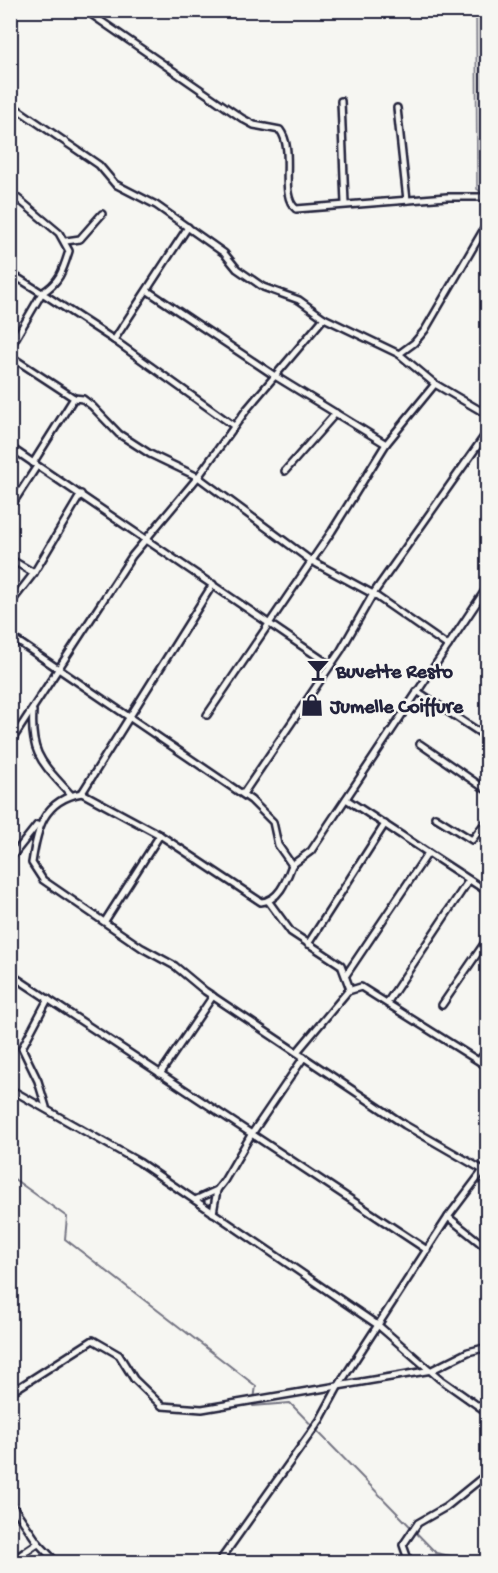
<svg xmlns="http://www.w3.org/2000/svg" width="498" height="1573" viewBox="0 0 498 1573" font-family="'Gochi Hand',sans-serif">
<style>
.green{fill:#d7d7d7;stroke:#7c7c89;stroke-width:1.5}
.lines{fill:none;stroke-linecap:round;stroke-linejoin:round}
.stream{stroke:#757583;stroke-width:2}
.street-casing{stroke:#22223b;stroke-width:10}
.street{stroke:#f6f6f2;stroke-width:5}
.labels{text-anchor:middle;stroke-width:5;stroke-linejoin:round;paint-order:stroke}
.poi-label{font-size:20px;font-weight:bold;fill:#22223b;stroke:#f6f6f2;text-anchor:start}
</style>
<rect width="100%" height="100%" fill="#f6f6f2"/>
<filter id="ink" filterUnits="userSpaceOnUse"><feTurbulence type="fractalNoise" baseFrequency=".0167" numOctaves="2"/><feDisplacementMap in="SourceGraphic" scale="12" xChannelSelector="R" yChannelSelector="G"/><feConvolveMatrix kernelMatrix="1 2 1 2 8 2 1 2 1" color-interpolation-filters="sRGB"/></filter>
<g filter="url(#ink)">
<path class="green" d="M476 11H487V196L477 189Z"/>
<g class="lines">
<path class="stream" d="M10 1176 67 1217 65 1239 256 1386 253 1406 290 1403 436 1553 450 1556 456 1562"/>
<g class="street-casing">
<g id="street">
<path d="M85 10 243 119 254 125 280 130C296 151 278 194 296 209L447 197H486L488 224"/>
<path d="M341 101 345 204"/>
<path d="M10 104 99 165 115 184 156 205 224 253 237 269 263 287 299 300 324 318"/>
<path d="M397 108 407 200"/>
<path d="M10 192 59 233 69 251C63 270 60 282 42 293L114 340 234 426"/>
<path d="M66 241 80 239 102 214"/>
<path d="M10 273 42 293 10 348"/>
<path d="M148 291 275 376 386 444"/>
<path d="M114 340 188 227"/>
<path d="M399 354 414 343 425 330 488 222"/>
<path d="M10 356 74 398 83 399 92 406 119 434 150 454 198 477 310 560 373 594 448 646"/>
<path d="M10 447 330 665"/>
<path d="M33 463 74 398"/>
<path d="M285 471 336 413"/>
<path d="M11 506 37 466"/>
<path d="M10 559 34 573"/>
<path d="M10 604 34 573 81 494"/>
<path d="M10 636 251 800 273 822 278 845 292 865C286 881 279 901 261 902L160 835 82 793C43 800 37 829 32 863L43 880 142 948 175 966 205 991 405 1125 483 1170"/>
<path d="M417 691 488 738"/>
<path d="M33 711C30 756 43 763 71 795"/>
<path d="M207 715 332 531 386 444 435 384"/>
<path d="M481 733 488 723"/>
<path d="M10 743 132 556 198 477 247 409 324 318 399 354 435 384 488 415"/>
<path d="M420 744 488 791"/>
<path d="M82 793 213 584"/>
<path d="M243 794 341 650 373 594 488 431"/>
<path d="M346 799 488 892"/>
<path d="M435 817 472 840 488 819"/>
<path d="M10 859 37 825"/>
<path d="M292 865 311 851 488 586"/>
<path d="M269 902 291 932 341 965 350 989"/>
<path d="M105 921 160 835"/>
<path d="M308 944 385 824"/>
<path d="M10 974 427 1250"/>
<path d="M346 975 428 853"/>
<path d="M387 1003 469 880"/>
<path d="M442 1005 488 938"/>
<path d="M297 1052 348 991 361 987 488 1067"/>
<path d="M479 1061 488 1048"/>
<path d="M160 1074 213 996"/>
<path d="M10 1089 139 1162 379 1326 440 1379 488 1413"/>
<path d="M46 1107 38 1081 22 1048 48 999"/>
<path d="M195 1200 217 1190 224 1181 251 1135 304 1057"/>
<path d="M213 1213 217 1190"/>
<path d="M448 1217 488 1249"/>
<path d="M10 1393 93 1340 119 1355 134 1379 162 1406 202 1409 432 1370 468 1352 488 1347"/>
<path d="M10 1502 38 1543 56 1562"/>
<path d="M10 1562 38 1543"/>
<path d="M219 1562 320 1420 339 1385 448 1217 488 1164"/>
<path d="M409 1562 403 1545 418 1523 446 1507 488 1473"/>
</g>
</g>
<use href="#street" class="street"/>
</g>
</g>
<defs>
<g id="bar-bare" transform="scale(1.8)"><path d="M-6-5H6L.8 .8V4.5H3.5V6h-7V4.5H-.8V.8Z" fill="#22223b" stroke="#f6f6f2" stroke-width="2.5" paint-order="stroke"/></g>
<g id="shop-bare" transform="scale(1.8)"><path d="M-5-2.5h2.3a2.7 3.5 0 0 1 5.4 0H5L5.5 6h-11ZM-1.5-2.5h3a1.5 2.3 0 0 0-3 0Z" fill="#22223b" stroke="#f6f6f2" stroke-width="2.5" paint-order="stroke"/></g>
</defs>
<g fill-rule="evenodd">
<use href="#bar-bare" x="318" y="670"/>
<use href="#shop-bare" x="312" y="705"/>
</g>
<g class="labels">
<g class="poi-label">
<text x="336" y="677">Buvette Resto</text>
<text x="330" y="712">Jumelle Coiffure</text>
</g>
</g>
<rect width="498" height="1573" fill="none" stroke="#f6f6f2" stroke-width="36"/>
<rect x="18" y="18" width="462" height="1537" fill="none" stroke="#22223b" stroke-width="2" filter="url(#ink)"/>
</svg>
